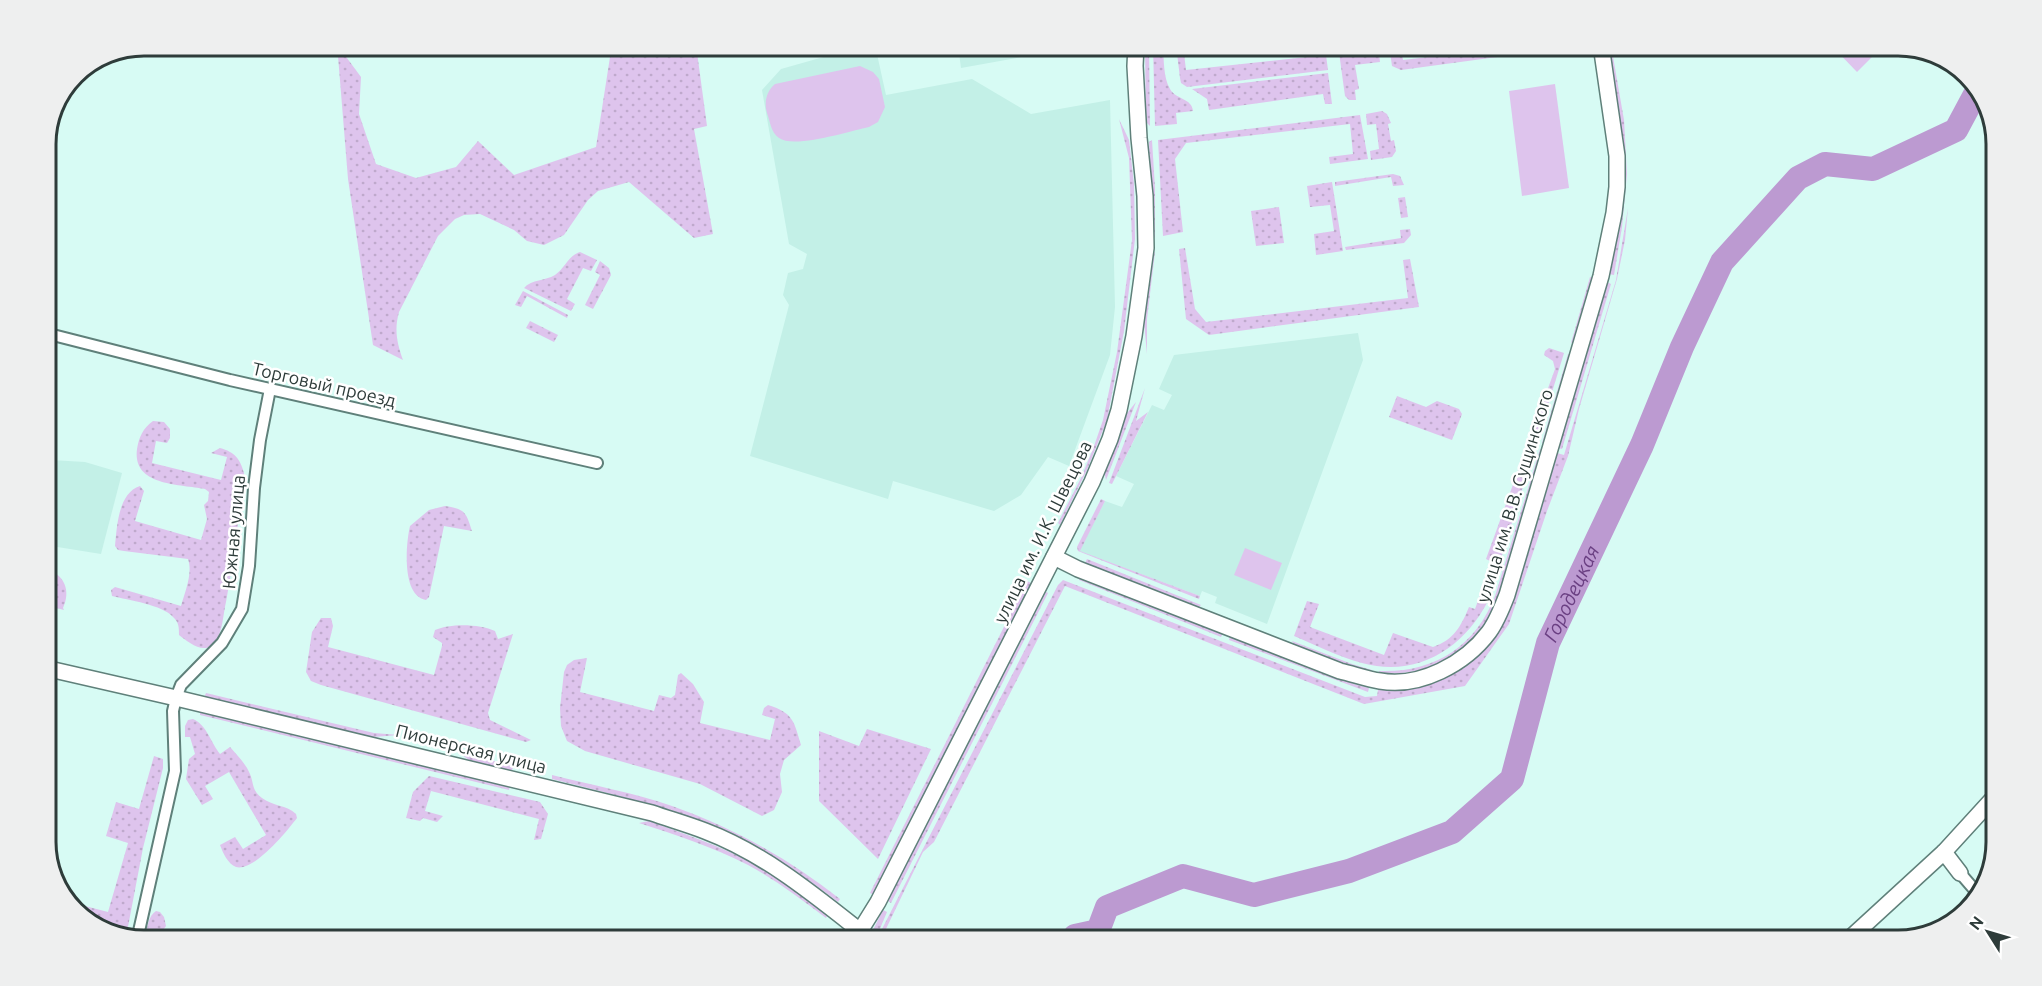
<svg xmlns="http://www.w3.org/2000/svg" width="2042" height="986" viewBox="0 0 2042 986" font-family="Ubuntu,sans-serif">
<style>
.built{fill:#c3f0e7}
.grass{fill:url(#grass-dots)}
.forest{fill:url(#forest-firs)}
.garden{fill:#dec4ed}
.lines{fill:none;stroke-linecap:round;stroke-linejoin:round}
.river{stroke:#bc9ad1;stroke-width:24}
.street-casing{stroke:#5f807a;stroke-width:14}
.secondary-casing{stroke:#5f807a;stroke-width:18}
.street{stroke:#fff;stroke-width:10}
.secondary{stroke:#fff;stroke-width:15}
.labels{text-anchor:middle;stroke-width:5;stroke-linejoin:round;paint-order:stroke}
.street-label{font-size:18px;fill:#2e3c3a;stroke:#fff}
.water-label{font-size:20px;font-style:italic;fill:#6b4083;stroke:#fff}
.rim{fill:none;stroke:#2e3c3a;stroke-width:3}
</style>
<defs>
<pattern id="grass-dots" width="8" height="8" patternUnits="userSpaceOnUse" patternTransform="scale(1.5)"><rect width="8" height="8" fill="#dec4ed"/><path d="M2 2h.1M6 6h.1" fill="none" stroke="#bfa9cc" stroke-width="1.8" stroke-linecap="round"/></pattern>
<pattern id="forest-firs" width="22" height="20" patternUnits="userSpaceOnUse" patternTransform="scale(1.5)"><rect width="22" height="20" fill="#dec4ed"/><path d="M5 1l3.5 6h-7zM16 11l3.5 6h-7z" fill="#bfa9cc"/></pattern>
</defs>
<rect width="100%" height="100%" fill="#d7fbf4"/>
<g class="built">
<path d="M866 45H875L886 95 972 79 1031 114 1110 100 1115 307 1110 355 1069 466 1048 457 1021 495 994 511 893 481 888 499 750 456 789 305 783 295 788 273 803 269 807 254 789 244 762 90 781 69Z"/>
<path d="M958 45H1054L1055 51 961 68Z"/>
<path d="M1358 333 1363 360 1267 624 1215 603 1217 597 1202 591 1200 596 1079 551 1105 501 1122 507 1134 484 1116 476 1152 405 1164 410 1172 395 1159 389 1174 355Z"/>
<path d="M51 460 85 462 122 473 101 554 45 545V463Z"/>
</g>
<g class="grass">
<path d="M627 45H696L707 126 694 129 713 234 694 238 629 182 598 191 588 200 564 235 544 245 527 241 514 230 480 214 464 215 455 219 438 236 399 312C394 330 397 343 403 360L373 345 348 179 338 56 344 54 361 77 359 114 376 164 416 178 456 167 478 141 514 175 596 147 610 57Z"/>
<path d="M1145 45H1149L1150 126 1146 122Z"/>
<path d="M1153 45H1163C1164 59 1163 77 1170 89 1176 100 1192 98 1193 111L1176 113 1177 124 1155 126Z"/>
<path d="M1176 45H1183L1186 70 1326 55 1328 70 1187 87 1181 83 1180 78Z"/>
<path d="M1338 45H1378L1380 62 1355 65 1359 89 1355 90 1356 100H1349L1345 96Z"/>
<path d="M1389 45H1401L1403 60 1528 45H1582V46L1570 48 1564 45 1512 55 1401 70 1392 66Z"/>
<path d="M1608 45H1611L1624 120 1627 174 1622 227 1614 275 1609 274C1616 240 1622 207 1623 173 1625 130 1615 87 1608 45Z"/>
<path d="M1328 73 1332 104H1325L1323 94 1209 110 1207 99 1192 89Z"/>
<path d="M1382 111 1387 114 1391 123 1388 124 1391 141 1394 140 1396 151 1392 157 1371 160 1370 151 1379 149 1376 124 1367 125 1366 114Z"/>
<path d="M1360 115 1368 159 1330 164 1329 157 1353 154 1350 124 1186 143 1175 159 1183 232 1163 236 1158 140Z"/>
<path d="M1119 119 1129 140 1134 184 1135 239 1124 331 1107 420 1087 470 1060 525 1058 523 1081 478 1093 449 1103 420 1117 352 1132 240 1129 158Z"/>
<path d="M1152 140 1155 188V238L1152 235 1149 142Z"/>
<path d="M1393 174 1400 176 1404 185 1393 186 1391 177 1335 186V182Z"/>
<path d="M1332 182 1343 251 1316 255 1314 234 1334 231 1330 205 1310 207 1307 186Z"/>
<path d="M1405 197 1408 217 1401 218 1398 198Z"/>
<path d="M1279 207 1284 243 1256 246 1251 211Z"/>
<path d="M1628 208 1625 240 1617 279 1579 409 1568 456 1547 511 1509 624 1465 686 1364 704 1065 586 934 842 923 852 885 931 882 929 1058 585 1063 580 1365 697 1377 696 1378 690C1387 690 1397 691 1406 690 1446 685 1488 657 1505 621 1515 599 1521 574 1528 551 1538 518 1547 486 1557 453L1564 455 1616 280Z"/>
<path d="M1410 229 1411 235 1404 243 1346 250 1345 247 1401 238 1400 230Z"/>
<path d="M1185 248 1195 309 1206 322 1408 298 1403 260 1410 259 1419 307 1209 335 1186 319 1179 249Z"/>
<path d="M580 252 597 260 591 271 583 268 567 299 575 304 571 311 524 288C532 279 545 281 555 275 565 268 568 256 580 252Z"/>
<path d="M1155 252 1147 319V354L1144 322 1151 255Z"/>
<path d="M600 261 609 268 611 275 593 309 585 305 600 275 595 272Z"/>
<path d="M1590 277 1593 278 1574 342 1571 343Z"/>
<path d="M1607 282 1611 284 1562 449 1558 448Z"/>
<path d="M523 291 568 315 567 318 527 296 521 307 515 305Z"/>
<path d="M530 321 558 335 554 342 526 328Z"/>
<path d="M1549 348 1564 353 1488 601C1463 649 1417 678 1362 663 1339 657 1316 645 1294 636L1307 601 1319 604 1310 627 1384 655 1393 633 1433 647C1454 640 1461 626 1469 607L1475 609 1492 562 1486 559 1555 369 1553 361 1544 355 1545 351Z"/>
<path d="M1568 354 1571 356 1546 444 1542 443Z"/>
<path d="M1145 388 1136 421 1148 412 1112 484 1109 483Z"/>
<path d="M1397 396 1426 407 1437 401 1459 409 1462 414 1452 440 1389 417Z"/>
<path d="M1136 402 1106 480 1104 470 1124 417Z"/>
<path d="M153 421 164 422 170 429V438L167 443 156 441 152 463 221 480 227 457 211 453 220 448C235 452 240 459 244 473 239 516 234 559 226 602 223 614 223 632 215 642 205 656 188 642 179 635 179 628 179 622 173 617 163 605 128 600 112 596L111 590 115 587 181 606C185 592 193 573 188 559L124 551 118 550 115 546C117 527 118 493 140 486L144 491 135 521 201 540 207 519 204 505 208 501 209 492 205 489C179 484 132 486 137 449 139 437 143 428 153 421Z"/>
<path d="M1540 449 1544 451C1534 484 1523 518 1513 551 1506 571 1501 593 1492 612 1471 657 1426 677 1379 673V671C1434 673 1475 647 1495 596Z"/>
<path d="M1101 499 1105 501 1080 551 1200 596 1199 599 1078 551 1077 547Z"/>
<path d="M445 506C465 509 466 512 472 531L444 526 429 597 426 600C401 596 406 543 410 526L429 510Z"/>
<path d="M1087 559 1201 605 1198 608 1085 563Z"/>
<path d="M45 569C65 574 71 591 63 608L64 610 45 605Z"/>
<path d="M1080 577 1223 633 1221 637 1079 580Z"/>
<path d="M1027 581 1031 583 874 895 870 893Z"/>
<path d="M1046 592 1048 593 891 903 888 901Z"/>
<path d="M321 618H331L333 626 328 647 434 675 442 646V643L433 637 435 630C451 623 480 624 495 631L498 639 513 634 488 713 490 720 531 740 526 742 321 685 311 681 306 672 312 632Z"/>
<path d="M1230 636 1354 684 1369 688 1368 692 1229 640Z"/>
<path d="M1292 641 1352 664 1372 670V672L1344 665 1295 646Z"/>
<path d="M587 658 580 692 654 711 659 695 671 698 675 695 678 675 681 673 693 684 704 702 700 723 770 740 775 719 762 715 764 708 768 705C794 713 794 722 801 745L784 760 780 774 782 792 774 810 762 816 700 784 585 751 567 741 561 726 560 708 564 672 567 665 574 660Z"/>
<path d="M206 693 374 733 399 735 373 737 204 698Z"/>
<path d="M200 712 510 786 509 790 200 715Z"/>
<path d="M193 719C207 725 211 743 220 754L230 747C237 755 246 764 250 774 254 784 252 791 262 798 272 806 287 805 296 814L297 818C287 831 254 872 236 867 228 864 223 853 220 845L235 837 243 849 266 835 229 772 205 786 213 799 202 805 186 779 189 759 195 754 190 737H185V726L188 720Z"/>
<path d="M867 729 931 749 878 859 819 801V731L859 746Z"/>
<path d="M452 747 471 755 513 766 512 771 470 761Z"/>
<path d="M154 756 163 759V768L143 848 127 932 125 935C105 934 95 921 85 906L108 912 128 843 106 836 116 802 139 809Z"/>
<path d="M552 775C592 785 634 793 672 806 734 828 789 859 840 899L838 902C805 877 770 852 733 835 675 809 613 794 552 779Z"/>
<path d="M429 776 540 802 548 814 541 839 534 840 539 819 431 791 425 811 443 816 437 822 423 818 420 821 406 818 413 792Z"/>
<path d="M649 821C684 834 719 845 752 863 779 878 803 897 827 916L826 918C801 899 776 880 748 865 713 847 676 835 639 823Z"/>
<path d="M883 910 887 912 879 931 884 941H879L873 930Z"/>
<path d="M156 911 160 912 164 917 166 926 158 937H152L147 935C146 928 149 915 156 911Z"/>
</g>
<path class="forest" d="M1997 837 1989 876 1982 862Z"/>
<g class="garden">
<path d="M1831 45H1870L1877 52 1857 72Z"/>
<path d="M860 66 873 72 879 79 885 107 878 122 869 127C850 131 794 149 779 138 771 133 770 121 767 113 764 102 766 92 775 84Z"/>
<path d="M1555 84 1569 188 1522 196 1509 91Z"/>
<path d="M1245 548 1282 563 1271 590 1234 575Z"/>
</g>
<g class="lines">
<path class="river" id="s1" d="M1072 941 1075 936 1098 931 1107 907 1183 876 1254 895 1349 871 1452 832 1512 779 1548 643 1642 445 1682 347 1722 262 1798 178 1825 164 1873 169 1956 130 1979 87"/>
<g class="street-casing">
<g id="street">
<path d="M45 333 230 380 597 463"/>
<path d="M1960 873 1979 895"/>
<path d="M137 940 175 771 173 711 176 698 181 685 222 643 242 609 249 566 254 488 260 440 270 389"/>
</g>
</g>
<g class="secondary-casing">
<g id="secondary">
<path d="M1054 557 1078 569 1340 671C1353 674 1367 679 1380 681 1420 688 1465 664 1489 632 1497 621 1502 608 1507 595L1601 276 1614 213 1617 187V156L1601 45"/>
<path d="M45 668 176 698 652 813C669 819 687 824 705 831 763 853 812 893 860 931L878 902 1092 482 1110 439 1119 410 1134 336 1146 248 1145 196 1139 138 1135 66 1136 45"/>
<path d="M1960 873 1944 852 1997 794"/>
<path d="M1847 941 1944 852"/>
</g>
</g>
<use href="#street" class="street"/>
<use href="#secondary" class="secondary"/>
</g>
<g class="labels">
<g class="street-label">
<text transform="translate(324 385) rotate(13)" y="6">Торговый проезд</text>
<text transform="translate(1515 496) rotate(-73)" y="6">улица им. В.В. Сущинского</text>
<text transform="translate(234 532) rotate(-85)" y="6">Южная улица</text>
<text transform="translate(1043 532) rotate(-64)" y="6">улица им. И.К. Швецова</text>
<text transform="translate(471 749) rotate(14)" y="6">Пионерская улица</text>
</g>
<g class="water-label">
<text dy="7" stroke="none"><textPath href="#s1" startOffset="694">Городецкая</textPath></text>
</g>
</g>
<path d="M0 0H2042V986H0ZM144 56H1898A88 88 0 0 1 1986 144V842A88 88 0 0 1 1898 930H144A88 88 0 0 1 56 842V144A88 88 0 0 1 144 56Z" fill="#eeefef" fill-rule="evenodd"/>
<path class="rim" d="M144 56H1898A88 88 0 0 1 1986 144V842A88 88 0 0 1 1898 930H144A88 88 0 0 1 56 842V144A88 88 0 0 1 144 56Z"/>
<g transform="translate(1988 932) rotate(307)" stroke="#ffffff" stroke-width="4.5" paint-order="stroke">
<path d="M0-4.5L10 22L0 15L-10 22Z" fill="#2e3c3a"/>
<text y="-9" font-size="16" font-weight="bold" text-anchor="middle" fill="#2e3c3a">N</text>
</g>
</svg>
